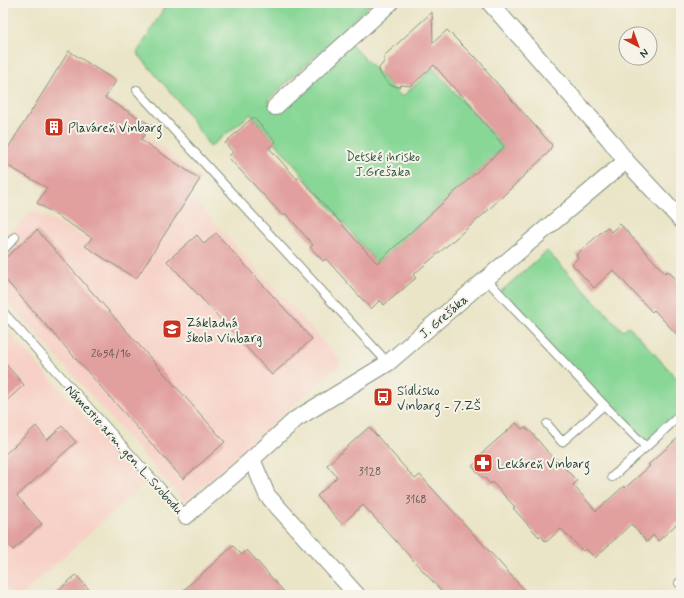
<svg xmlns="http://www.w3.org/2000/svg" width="684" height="598" viewBox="0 0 684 598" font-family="Mynerve,sans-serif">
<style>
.built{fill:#f7d1c7}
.green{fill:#89d797;stroke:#548a66}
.building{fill:#e19f9e}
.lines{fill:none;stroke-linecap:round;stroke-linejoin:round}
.service-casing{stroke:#84917e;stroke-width:10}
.minor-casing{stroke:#84917e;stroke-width:18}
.service{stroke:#fff;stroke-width:8}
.minor{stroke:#fff;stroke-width:16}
.labels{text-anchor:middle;stroke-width:4;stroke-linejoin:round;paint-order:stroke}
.number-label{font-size:11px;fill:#50564e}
.poi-label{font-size:13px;fill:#1f3d34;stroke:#f7f3e8;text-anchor:start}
.park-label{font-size:13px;fill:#345c48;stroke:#f7f3e8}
.street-label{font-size:13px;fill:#1f3d34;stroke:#f7f3e8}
</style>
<rect width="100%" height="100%" fill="#f7f3e8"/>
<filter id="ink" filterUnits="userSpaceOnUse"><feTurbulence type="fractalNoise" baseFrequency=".025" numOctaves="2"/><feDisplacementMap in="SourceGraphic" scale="8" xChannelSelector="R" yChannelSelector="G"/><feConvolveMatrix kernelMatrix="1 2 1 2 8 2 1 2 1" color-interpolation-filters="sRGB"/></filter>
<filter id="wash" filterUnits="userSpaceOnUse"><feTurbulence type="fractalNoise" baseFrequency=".012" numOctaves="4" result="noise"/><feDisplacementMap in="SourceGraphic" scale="16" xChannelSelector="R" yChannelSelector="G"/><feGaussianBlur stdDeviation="0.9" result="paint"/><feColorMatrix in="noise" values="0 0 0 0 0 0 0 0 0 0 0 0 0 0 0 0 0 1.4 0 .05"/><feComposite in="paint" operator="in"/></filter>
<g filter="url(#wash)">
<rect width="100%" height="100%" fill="#eae5c7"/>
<g class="built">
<path d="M145 135 200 179 190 196 342 362 185 502 3 296V240L33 210 83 237Z"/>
<path d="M3 326 145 483 21 595H13L3 582Z"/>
</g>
<g class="green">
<path d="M167 3H372L268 100 275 107 348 41 402 97 433 68 504 147 374 266 372 257 251 114 210 147 183 107 137 53Z"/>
<path d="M547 251 623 331 629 326 681 383V414L646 447 499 293Z"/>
</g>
<g id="blocks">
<g class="building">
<path d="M432 12 433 43 447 30 474 57 475 56 486 69V71L552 145 549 152 484 214 413 275 416 278 384 305 380 300 371 309 326 259 323 261 310 247 313 245 286 214 283 216 228 157 233 152 225 143 253 117 276 142 269 148 297 179 299 177 377 263 504 147 461 94 460 95 434 65 411 86 401 85 399 87 390 85 380 74 379 68 384 62V56Z"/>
<path d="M69 51 116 81 105 98 151 125 141 140 200 179 136 279 85 246 92 238 37 203 47 188 3 163V156Z"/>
<path d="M620 224 665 273 668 271 681 284V339L654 310 652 312 613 270 594 288 572 264 578 258 576 255 607 227 611 232Z"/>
<path d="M37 230 225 442 183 479 3 277V260Z"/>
<path d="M216 233 312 339 272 375 167 261 197 235 204 244Z"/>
<path d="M3 361 24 385 3 404Z"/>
<path d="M516 423 522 429 525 427 531 432 552 457 559 462 577 481 573 485 596 511 624 486 625 488 650 466 648 465 681 435V520L658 541 653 535 647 542 631 524 595 558 586 549 583 551 561 529 546 542 540 535 539 537 513 508 515 507 492 482 490 484 485 478 484 479 472 466 483 457 481 454Z"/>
<path d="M36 426 47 440 62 426 76 442 17 496 42 524 13 550 3 539V456Z"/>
<path d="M369 427 415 479 420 475 529 595H445L363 505 342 524 317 496 337 477 327 465Z"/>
<path d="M233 546 242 555 247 550 287 595H178Z"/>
<path d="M76 575 94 595H53Z"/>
</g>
</g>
</g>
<g filter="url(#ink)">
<use href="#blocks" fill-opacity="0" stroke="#84917e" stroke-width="1"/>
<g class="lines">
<g class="service-casing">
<g id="service">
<path d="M137 90 388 363"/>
<path d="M3 250 15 237"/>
<path d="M486 279 604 405 646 447 681 414"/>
<path d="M3 312 186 516"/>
<path d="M547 424 562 442 604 405"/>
<path d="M612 477 646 447"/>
<path d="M679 583 681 581"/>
</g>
</g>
<g class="minor-casing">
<g id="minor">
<path d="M490 3 609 139 626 161 681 220"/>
<path d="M275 107 390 3"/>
<path d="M252 459 267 495 357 595"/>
<path d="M186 516 252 459 296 419 388 363 486 279 626 161"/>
</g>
</g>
<use href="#service" class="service"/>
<use href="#minor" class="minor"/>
</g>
</g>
<defs>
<g id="building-square" transform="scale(1)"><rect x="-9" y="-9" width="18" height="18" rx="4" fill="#c8321e" stroke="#f7f3e8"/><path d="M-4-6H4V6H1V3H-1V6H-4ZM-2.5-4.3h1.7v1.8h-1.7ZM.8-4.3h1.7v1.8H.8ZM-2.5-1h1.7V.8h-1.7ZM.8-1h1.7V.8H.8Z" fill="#fff"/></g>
<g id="school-square" transform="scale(1)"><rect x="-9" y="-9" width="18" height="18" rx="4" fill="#c8321e" stroke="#f7f3e8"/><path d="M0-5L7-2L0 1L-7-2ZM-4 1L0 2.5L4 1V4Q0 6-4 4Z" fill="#fff"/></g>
<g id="bus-square" transform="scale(1)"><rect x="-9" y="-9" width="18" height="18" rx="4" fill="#c8321e" stroke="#f7f3e8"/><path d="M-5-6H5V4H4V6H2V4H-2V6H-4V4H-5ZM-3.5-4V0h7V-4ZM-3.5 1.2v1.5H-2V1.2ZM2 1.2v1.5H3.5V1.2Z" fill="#fff"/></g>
<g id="pharmacy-square" transform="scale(1)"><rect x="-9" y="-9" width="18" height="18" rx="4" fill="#c8321e" stroke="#f7f3e8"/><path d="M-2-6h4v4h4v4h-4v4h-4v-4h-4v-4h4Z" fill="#fff"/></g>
</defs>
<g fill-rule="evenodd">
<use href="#building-square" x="54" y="127"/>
<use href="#school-square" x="172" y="329"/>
<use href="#bus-square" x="383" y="397"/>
<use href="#pharmacy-square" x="483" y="463"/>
</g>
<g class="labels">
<g class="number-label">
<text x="111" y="357">2654/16</text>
<text x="370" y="475">3128</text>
<text x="416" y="503">3168</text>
</g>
<g class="poi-label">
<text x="68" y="132">Plaváreň Vinbarg</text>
<text x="186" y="327">Základná<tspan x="186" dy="15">škola Vinbarg</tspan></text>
<text x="397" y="395">Sídlisko<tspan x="397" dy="15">Vinbarg - 7.ZŠ</tspan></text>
<text x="497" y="468">Lekáreň Vinbarg</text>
</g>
<g class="park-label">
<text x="383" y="161">Detské ihrisko<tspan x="383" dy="15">J.Grešaka</tspan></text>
</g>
<g class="street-label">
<text transform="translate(443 316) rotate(-41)" y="5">J. Grešáka</text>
<text transform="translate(125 449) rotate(48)" y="5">Námestie arm. gen. L. Svobodu</text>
</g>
</g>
<rect width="684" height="598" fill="none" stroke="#f7f3e8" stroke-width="16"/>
<g transform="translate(638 46) rotate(139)"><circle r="19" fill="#f7f3e8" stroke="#a1aaa0"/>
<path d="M0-3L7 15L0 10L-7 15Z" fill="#c8321e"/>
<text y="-6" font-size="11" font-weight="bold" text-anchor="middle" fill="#1f3d34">N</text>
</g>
</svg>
